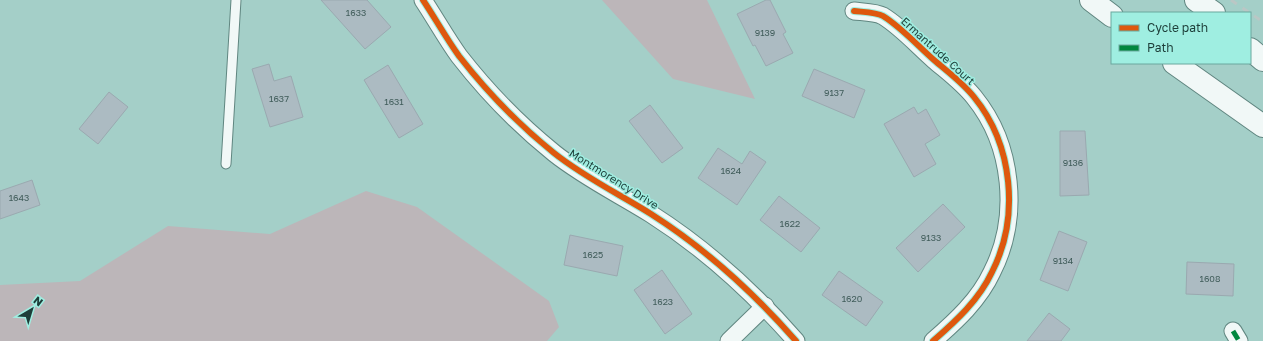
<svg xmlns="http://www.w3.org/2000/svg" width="1263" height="341" viewBox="0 0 1263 341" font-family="'Golos Text',sans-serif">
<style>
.green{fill:#bcb6b9}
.building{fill:#acbbc2;stroke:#9aa9b0}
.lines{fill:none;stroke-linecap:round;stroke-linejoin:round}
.service-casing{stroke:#608680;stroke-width:11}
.minor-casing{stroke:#608680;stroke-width:19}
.motorway-casing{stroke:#608680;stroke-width:24}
.service{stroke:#f1f8f7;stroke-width:9}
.minor{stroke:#f1f8f7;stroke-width:17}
.motorway{stroke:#f1f8f7;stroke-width:22}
.rail{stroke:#bac7c5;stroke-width:3;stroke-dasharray:7 7;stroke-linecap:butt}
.quiet{stroke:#00873e;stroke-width:5;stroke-dasharray:10 5;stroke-linecap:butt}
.cycleway-casing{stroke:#9feee1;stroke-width:8}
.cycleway{stroke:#de580e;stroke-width:6}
.labels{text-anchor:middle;stroke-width:3;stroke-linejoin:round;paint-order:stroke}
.number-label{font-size:9px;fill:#415d5b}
.street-label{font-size:11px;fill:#1d3e39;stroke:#9feee1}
</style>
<rect width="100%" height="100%" fill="#a4cfc8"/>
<g class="green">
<path d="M602 0H707L755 99 673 79Z"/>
<path d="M366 191 417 207 549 301 559 327 547 341H0V285L80 281 168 226 270 234Z"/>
</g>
<g class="building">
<path d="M321 0H367L391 27 365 49Z"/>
<path d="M766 0H770L786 32 783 34 793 53 766 66 755 45 753 46 737 14Z"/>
<path d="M269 64 274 81 291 76 303 117 270 127 252 69Z"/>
<path d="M388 65 423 124 399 138 364 80Z"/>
<path d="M814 69 865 90 854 118 802 96Z"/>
<path d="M109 92 128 107 98 144 79 129Z"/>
<path d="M650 105 683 148 662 163 629 121Z"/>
<path d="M914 107 918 114 926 109 940 135 925 144 936 164 914 177 884 124Z"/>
<path d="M1060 131H1085L1089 195 1060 196Z"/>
<path d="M718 148 742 164 750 151 766 162 737 205 698 178Z"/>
<path d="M32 180 40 205 0 219V191Z"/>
<path d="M779 196 820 228 801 252 760 220Z"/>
<path d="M943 204 965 227 918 272 896 248Z"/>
<path d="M1059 231 1087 242 1068 291 1040 280Z"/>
<path d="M570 235 623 246 617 276 564 265Z"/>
<path d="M1187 262 1234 264 1233 296 1186 294Z"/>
<path d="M662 270 692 314 665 334 634 290Z"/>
<path d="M839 271 883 302 866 326 822 295Z"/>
<path d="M1049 313 1070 329 1061 341H1027Z"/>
</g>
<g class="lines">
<g class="service-casing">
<path id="service" d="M226 164 236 0"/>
</g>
<g class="minor-casing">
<g id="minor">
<path d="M423 0C435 18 446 38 459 56 487 92 518 124 554 153 584 177 619 194 651 214 706 249 753 292 796 341"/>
<path d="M854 11C862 12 876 12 883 16 901 27 918 46 934 60 948 72 963 83 974 97 1013 145 1020 217 992 272 979 300 956 321 933 341"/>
<path d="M1233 331 1239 341"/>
<path d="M729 341 765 306"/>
</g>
</g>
<g class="motorway-casing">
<g id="motorway">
<path d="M1091 0 1112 16"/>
<path d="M1196 0 1214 13"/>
<path d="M1250 49 1263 60"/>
<path d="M1174 63 1263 126"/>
</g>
</g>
<use href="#service" class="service"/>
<use href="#minor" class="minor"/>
<use href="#motorway" class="motorway"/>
<path class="rail" d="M1231 0 1263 22"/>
<path class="quiet" d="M1233 331 1239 341"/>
<g class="cycleway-casing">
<g id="cycleway">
<path d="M423 0C435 18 446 38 459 56 487 92 518 124 554 153 584 177 619 194 651 214 706 249 753 292 796 341"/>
<path d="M854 11C862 12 876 12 883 16 901 27 918 46 934 60 948 72 963 83 974 97 1013 145 1020 217 992 272 979 300 956 321 933 341"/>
</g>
</g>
<use href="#cycleway" class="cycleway"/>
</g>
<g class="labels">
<g class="number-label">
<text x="356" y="16">1633</text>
<text x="765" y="36">9139</text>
<text x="834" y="96">9137</text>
<text x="279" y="102">1637</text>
<text x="394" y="105">1631</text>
<text x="1073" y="166">9136</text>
<text x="731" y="174">1624</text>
<text x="19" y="201">1643</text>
<text x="790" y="227">1622</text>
<text x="931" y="241">9133</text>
<text x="593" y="258">1625</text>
<text x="1063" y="264">9134</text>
<text x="1210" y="282">1608</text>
<text x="852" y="302">1620</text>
<text x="663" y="305">1623</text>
</g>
<g class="street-label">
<text transform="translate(938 51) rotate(42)" y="4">Ermantrude Court</text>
<text transform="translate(614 179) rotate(32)" y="4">Montmorency Drive</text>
</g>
</g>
<rect x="1111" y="12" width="140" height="52" fill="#9feee1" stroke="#6ba89e"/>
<rect x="1119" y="25" width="20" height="6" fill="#de580e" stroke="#6ba89e"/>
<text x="1147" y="32" font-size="12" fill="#1d3e39">Cycle path</text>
<rect x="1119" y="45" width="20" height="6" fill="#00873e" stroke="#6ba89e"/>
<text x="1147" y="52" font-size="12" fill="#1d3e39">Path</text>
<g transform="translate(32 309) rotate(38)" stroke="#9feee1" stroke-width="3" paint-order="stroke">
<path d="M0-3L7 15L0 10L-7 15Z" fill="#1d3e39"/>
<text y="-6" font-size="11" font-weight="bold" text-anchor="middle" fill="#1d3e39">N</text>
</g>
</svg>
